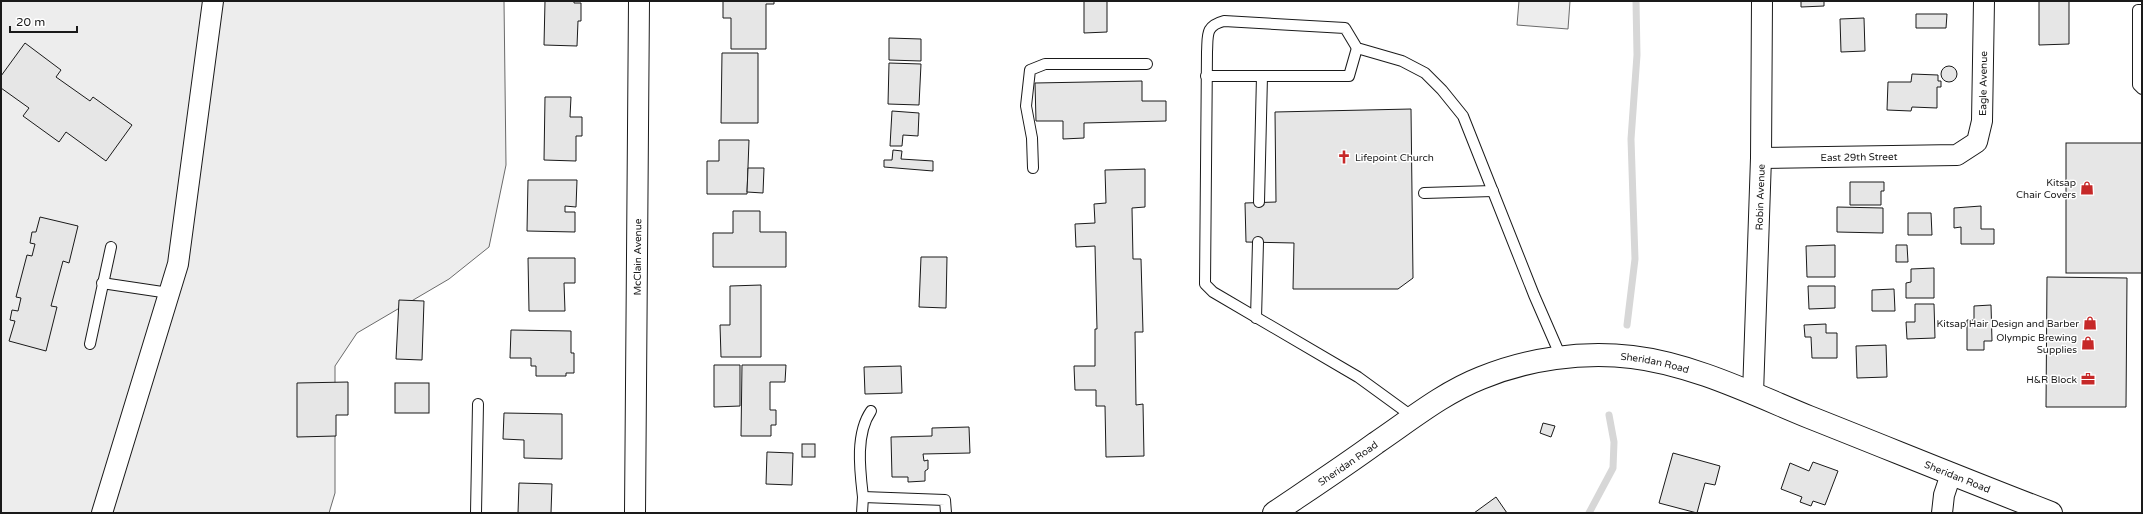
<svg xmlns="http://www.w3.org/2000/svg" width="2143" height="514" viewBox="0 0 2143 514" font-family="'Varela Round',sans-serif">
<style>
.green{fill:#ededed;stroke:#6a6a6a}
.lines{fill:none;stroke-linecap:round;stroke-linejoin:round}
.stream{stroke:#d7d7d7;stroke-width:7}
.building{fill:#e6e6e6;stroke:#1a1a1a}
.lane-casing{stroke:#1a1a1a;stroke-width:12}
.street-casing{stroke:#1a1a1a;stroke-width:22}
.secondary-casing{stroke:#1a1a1a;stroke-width:24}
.lane{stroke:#fff;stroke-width:10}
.street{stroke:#fff;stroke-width:20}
.secondary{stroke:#fff;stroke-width:22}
.labels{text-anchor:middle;stroke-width:3;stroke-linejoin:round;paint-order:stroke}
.street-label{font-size:10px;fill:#1a1a1a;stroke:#fff}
.poi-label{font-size:10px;fill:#1a1a1a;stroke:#fff;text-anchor:end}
</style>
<rect width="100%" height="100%" fill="#fff"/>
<g class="green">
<path d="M1 1H504L506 165 489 247 449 279 357 333 335 366V493L329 513H1Z"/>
<path d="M1519 1H1570L1568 29 1517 25Z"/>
</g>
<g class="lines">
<g class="stream">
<path d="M1627 325 1635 259 1631 139 1637 55 1636 1"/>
<path d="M1589 513 1613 468 1614 442 1609 415"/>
</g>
</g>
<g class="building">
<path d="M545 1H574V3H581V21H578L577 46 544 45Z"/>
<path d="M723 1H774V4H766V49H731V18H723Z"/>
<path d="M1084 1H1107V32L1084 33Z"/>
<path d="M1801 1H1824V6L1801 7Z"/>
<path d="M2039 1H2069V44L2039 45Z"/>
<path d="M1916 14H1947L1946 28H1916Z"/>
<path d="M1864 18 1865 51 1841 52 1840 19Z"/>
<path d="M889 38 921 39V61L889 60Z"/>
<path d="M25 43 61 70 56 77 90 101 93 97 132 125 106 161 66 132 59 142 23 116 29 108 1 88V76Z"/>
<path d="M722 53H758V123H721Z"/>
<path d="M889 63 921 64 919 105 888 104Z"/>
<circle cx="1949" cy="74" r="8"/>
<path d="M1912 74 1938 75V81H1941V87H1937V108L1912 107 1911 111 1887 110 1888 82H1911Z"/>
<path d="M1142 81V101H1166V121L1084 123V138L1063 139V121H1036L1035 83Z"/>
<path d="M545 97H571L570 117H582V136H576V161L544 160Z"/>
<path d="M1411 109 1413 278 1398 289H1293L1294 243 1246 242 1245 203 1276 202 1275 112Z"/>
<path d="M892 111 919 113 918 136 903 135 902 146H890Z"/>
<path d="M719 140H749L747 194H707V161H719Z"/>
<rect x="2066" y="143" width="76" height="130"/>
<path d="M893 150 902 151 901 159 933 161V171L884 167V160H892Z"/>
<path d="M748 168H764L763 193 747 192Z"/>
<path d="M1145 169V207L1132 208 1133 259H1141L1143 332H1135L1136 405 1143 404 1144 456 1106 457 1105 406H1096V390H1075L1074 366H1095V329H1097L1095 246 1076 247 1075 224 1095 223 1094 204 1106 203 1105 170Z"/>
<path d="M528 180H577L576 207 565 206V212H575V232L527 231Z"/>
<path d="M1850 182H1884V191H1881V205H1850Z"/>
<path d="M1981 206V229H1994V244H1961V227L1954 228V208Z"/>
<path d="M1837 207 1883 208V233L1837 232Z"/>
<path d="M733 211H760V232H786V267H713V233H733Z"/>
<path d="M1908 213H1931L1932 235H1908Z"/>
<path d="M40 217 78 226 69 263 63 261 51 306 57 307 46 351 9 341 15 321 10 320 12 310 18 311 21 298 16 297 27 255 32 256 35 244 30 243 32 232H36Z"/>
<path d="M1835 245V277H1807L1806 246Z"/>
<path d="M1896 245H1907L1908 262H1896Z"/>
<path d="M921 257H947L946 308 919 307Z"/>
<path d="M528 258H575V283H564L565 311H529Z"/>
<path d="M1934 268V298H1906V283L1911 282V269Z"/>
<path d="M2047 277 2127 278 2126 407H2046Z"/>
<path d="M761 285V357H721L720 325H730V286Z"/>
<path d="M1808 286H1835V308L1809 309Z"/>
<path d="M1894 289 1895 311H1872V290Z"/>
<path d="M399 300 424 301 422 360 396 359Z"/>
<path d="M1915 304H1934L1935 338 1907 339 1906 322H1915Z"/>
<path d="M1991 305 1992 341H1984V350H1967V320H1974V306Z"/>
<path d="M1826 324V333H1837V358H1812L1811 337H1805L1804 325Z"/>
<path d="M511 330 571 331V353H574V373H566V376H536V366H531V358H510Z"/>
<path d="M1886 345 1887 377 1857 378 1856 346Z"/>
<path d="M714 365H740V406L714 407Z"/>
<path d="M742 365H786L785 382H770V410H776V425H771V436H741Z"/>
<path d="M901 366 902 393 865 394 864 367Z"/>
<path d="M348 382V415H336V436L297 437V383Z"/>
<rect x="395" y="383" width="34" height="30"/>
<path d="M504 413 562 414V459L524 458V440L503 439Z"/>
<path d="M1543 423 1555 426 1551 437 1540 433Z"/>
<path d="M969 427 970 453 923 454 924 461 928 460V469L925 471V481L908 482V477H892L891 437 932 436V428Z"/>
<rect x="802" y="444" width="13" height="13"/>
<path d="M767 452 793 453 792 485 766 484Z"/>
<path d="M1673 453 1720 466 1715 485 1705 483 1697 513 1659 503Z"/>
<path d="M1813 462 1838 471 1825 505 1813 501 1811 506 1800 502 1802 497 1781 489 1790 463 1809 471Z"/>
<path d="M519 483 552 484 551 513H518Z"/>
<path d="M1496 497 1507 513H1474Z"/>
</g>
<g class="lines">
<g class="lane-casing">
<g id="lane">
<path d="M2142 10H2138V85L2142 89"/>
<path d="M1206 76H1349L1357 48"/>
<path d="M1033 168 1032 138 1026 106 1030 70 1045 64H1147"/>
<path d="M1424 193 1493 191"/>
<path d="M1259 202 1262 76"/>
<path d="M102 283 169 293"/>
<path d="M1256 318 1258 242"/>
<path d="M90 344 111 247"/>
<path d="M1413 417 1358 377 1213 292 1205 284 1207 52C1208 35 1205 26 1224 21L1345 28 1357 48 1402 61 1425 73 1442 90 1463 116 1534 295 1561 357"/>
<path d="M863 497C860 471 855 434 871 411"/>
<path d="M476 513 478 404"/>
<path d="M862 513 863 497 945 500 946 513"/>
</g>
</g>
<g class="street-casing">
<g id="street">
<path id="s1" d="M1761 158 1957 155 1977 142 1982 121 1984 1"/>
<path id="s2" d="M1753 394 1761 158 1762 1"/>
<path d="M102 513 178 264 213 1"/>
<path id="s3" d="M635 513 639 1"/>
<path d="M1942 513 1944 495 1951 474"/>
</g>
</g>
<g class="secondary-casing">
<g id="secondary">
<path id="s4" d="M1274 513C1308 490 1343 467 1376 443 1410 420 1443 393 1481 378 1527 359 1582 351 1632 357 1692 364 1753 394 1809 417 1890 449 1970 482 2051 513"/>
</g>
</g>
<use href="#lane" class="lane"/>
<use href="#street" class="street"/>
<use href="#secondary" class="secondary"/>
</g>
<defs>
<g id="church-bare" transform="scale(1.08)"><path d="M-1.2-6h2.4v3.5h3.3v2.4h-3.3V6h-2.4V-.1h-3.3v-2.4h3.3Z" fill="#c62828" stroke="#fff" stroke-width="2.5" paint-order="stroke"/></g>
<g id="shop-bare" transform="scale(1.08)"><path d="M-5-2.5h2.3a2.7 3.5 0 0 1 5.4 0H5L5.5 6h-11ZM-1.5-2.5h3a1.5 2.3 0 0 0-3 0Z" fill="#c62828" stroke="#fff" stroke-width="2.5" paint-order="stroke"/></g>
<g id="office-bare" transform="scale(1.08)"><path d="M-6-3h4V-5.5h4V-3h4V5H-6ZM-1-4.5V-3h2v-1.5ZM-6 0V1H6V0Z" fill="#c62828" stroke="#fff" stroke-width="2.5" paint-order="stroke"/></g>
</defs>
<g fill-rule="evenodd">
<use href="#church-bare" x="1344" y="157"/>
<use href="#shop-bare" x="2087" y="188"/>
<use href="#shop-bare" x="2090" y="323"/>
<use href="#shop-bare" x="2088" y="343"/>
<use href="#office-bare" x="2088" y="379"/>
</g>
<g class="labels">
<g class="street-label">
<text dy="4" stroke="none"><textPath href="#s1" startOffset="279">Eagle Avenue</textPath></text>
<text dy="4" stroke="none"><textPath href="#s1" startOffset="98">East 29th Street</textPath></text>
<text dy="4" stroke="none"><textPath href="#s2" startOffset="197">Robin Avenue</textPath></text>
<text dy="4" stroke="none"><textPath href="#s3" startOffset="256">McClain Avenue</textPath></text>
<text dy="4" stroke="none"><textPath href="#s4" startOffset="425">Sheridan Road</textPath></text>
<text dy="4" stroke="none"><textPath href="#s4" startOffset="89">Sheridan Road</textPath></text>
<text dy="4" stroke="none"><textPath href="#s4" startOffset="749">Sheridan Road</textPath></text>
</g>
<g class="poi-label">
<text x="1355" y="161" text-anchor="start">Lifepoint Church</text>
<text x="2076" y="186">Kitsap<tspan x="2076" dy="12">Chair Covers</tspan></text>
<text x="2079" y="327">Kitsap Hair Design and Barber</text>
<text x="2077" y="341">Olympic Brewing<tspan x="2077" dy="12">Supplies</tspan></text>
<text x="2077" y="383">H&amp;R Block</text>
</g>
</g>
<rect width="2143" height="514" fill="none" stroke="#1a1a1a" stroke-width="4"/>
<path d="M10 26v6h67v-6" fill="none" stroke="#1a1a1a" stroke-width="2"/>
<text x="16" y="26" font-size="12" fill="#1a1a1a" stroke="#ffffff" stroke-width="3" paint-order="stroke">20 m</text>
</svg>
